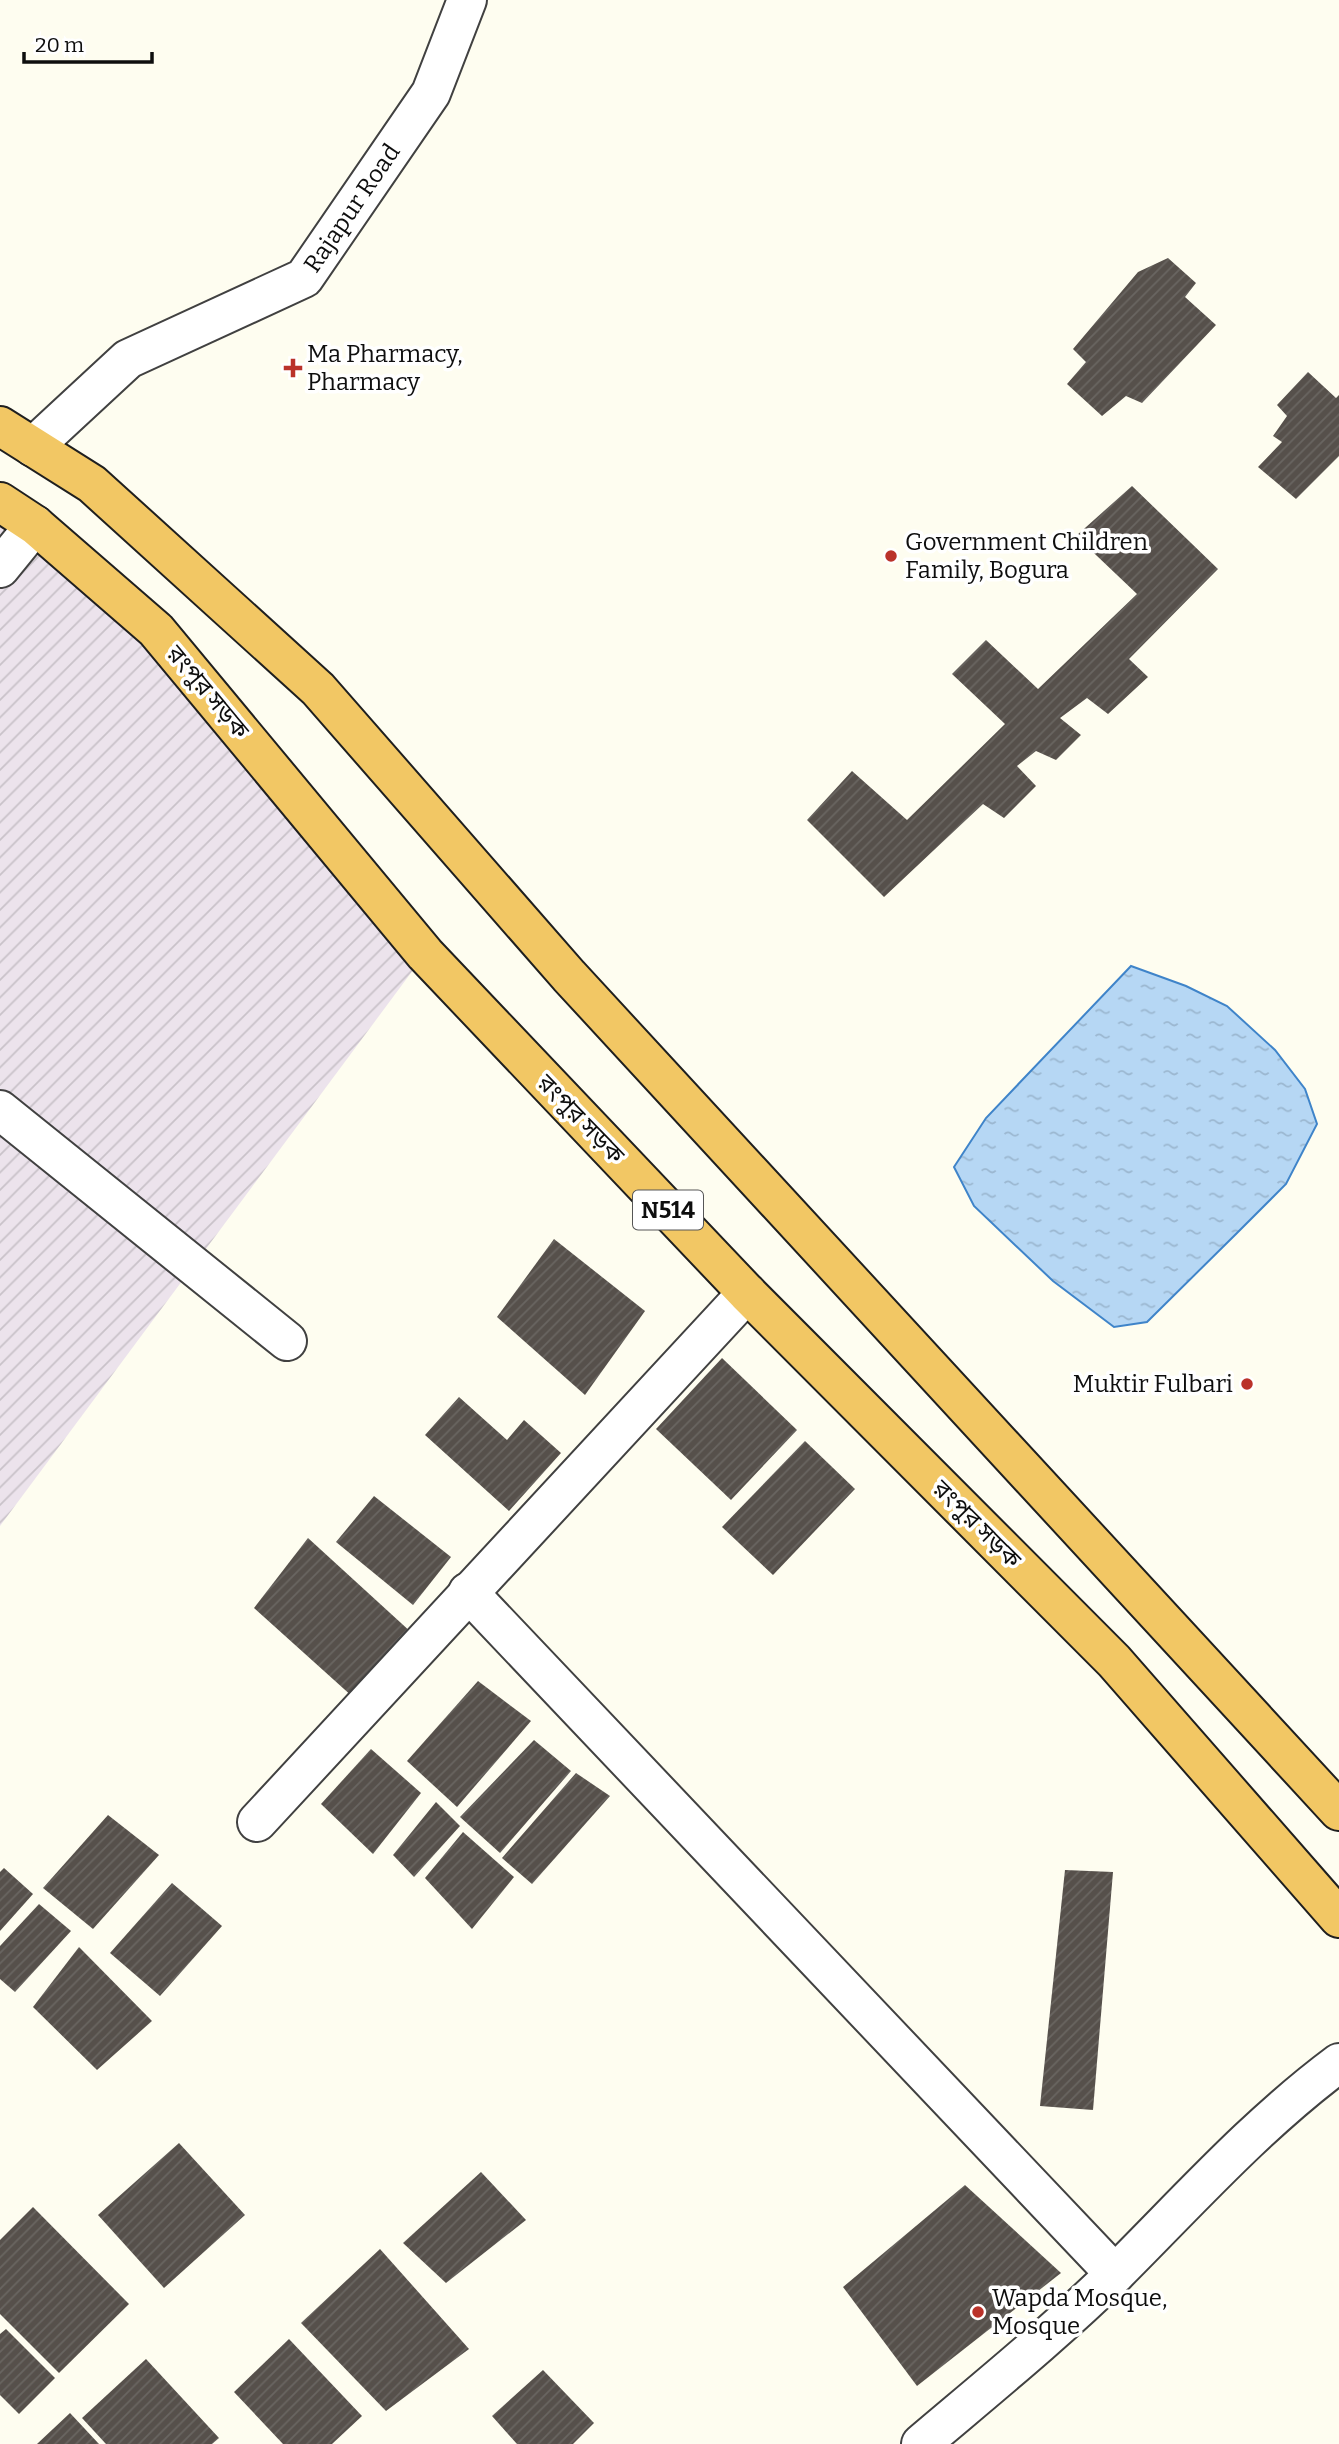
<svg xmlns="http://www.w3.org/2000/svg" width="1339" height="2444" viewBox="0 0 1339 2444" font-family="Bitter,'Noto Sans Bengali',serif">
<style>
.industrial{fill:url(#industrial-furrows)}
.water{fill:url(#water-ripples);stroke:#3f84c9;stroke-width:2}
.building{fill:url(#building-hatch)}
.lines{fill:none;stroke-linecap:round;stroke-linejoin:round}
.minor-casing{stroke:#414141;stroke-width:42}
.tertiary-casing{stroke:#414141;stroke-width:42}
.trunk-casing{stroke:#1f1f1f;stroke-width:42}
.minor{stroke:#fff;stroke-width:38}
.tertiary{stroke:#fff;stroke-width:38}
.trunk{stroke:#f2c764;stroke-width:38}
.poi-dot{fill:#ba322a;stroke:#fff;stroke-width:2.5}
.labels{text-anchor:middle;stroke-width:7;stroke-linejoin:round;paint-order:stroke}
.shield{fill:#fff;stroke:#565656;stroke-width:2}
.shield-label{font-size:23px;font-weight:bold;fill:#0e0e0e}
.street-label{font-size:24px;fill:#0e0e0e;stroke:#fff}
.poi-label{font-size:24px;fill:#0e0e0e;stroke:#fff;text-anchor:start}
</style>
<defs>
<pattern id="industrial-furrows" width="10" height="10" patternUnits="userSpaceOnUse" patternTransform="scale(1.75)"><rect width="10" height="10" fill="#ece3ec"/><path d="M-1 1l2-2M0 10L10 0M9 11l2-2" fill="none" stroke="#c9c2c9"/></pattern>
<pattern id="water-ripples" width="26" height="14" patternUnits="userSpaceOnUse" patternTransform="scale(1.75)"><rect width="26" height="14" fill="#b6d7f4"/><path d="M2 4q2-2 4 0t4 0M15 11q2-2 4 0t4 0" fill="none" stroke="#9bb7d0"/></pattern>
<pattern id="building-hatch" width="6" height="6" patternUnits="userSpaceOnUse" patternTransform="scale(1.75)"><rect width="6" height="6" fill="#56504b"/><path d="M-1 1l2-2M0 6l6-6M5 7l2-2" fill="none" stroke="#696561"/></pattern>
</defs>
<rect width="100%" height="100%" fill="#fefdf0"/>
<path class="industrial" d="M0 502 35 525 425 954 0 1526Z"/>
<path class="water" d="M1131 966 1186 986 1227 1006 1275 1050 1305 1089 1317 1124 1286 1184 1237 1233 1147 1322 1114 1327 1053 1281 974 1206 954 1167 986 1118Z"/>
<g class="building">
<path d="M1168 258 1196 283 1185 297 1216 325 1142 403 1126 396 1102 416 1067 384 1086 362 1073 349 1138 272Z"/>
<path d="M1308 372 1336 398 1339 395V456L1296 499 1258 467 1282 442 1273 436 1287 416 1277 405Z"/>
<path d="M1132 486 1218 569 1129 659 1148 677 1108 714 1087 698 1060 718 1081 735 1056 760 1036 751 1017 766 1036 786 1004 818 983 804 884 897 807 820 852 771 907 820 1005 724 952 674 986 640 1038 689 1137 594 1076 536Z"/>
<path d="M554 1239 645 1311 585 1395 497 1317Z"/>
<path d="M722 1358 797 1430 731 1500 656 1429Z"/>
<path d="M459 1397 507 1440 524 1420 561 1453 509 1511 425 1435Z"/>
<path d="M805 1441 855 1489 773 1575 722 1527Z"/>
<path d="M374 1496 451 1557 413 1605 336 1542Z"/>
<path d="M308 1538 413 1634 354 1698 254 1608Z"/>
<path d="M478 1681 531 1721 457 1807 407 1761Z"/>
<path d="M534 1740 571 1771 500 1853 460 1817Z"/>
<path d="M371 1749 421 1793 373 1854 321 1804Z"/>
<path d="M576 1773 610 1796 532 1884 502 1858Z"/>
<path d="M436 1802 460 1826 414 1877 393 1855Z"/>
<path d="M108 1815 159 1855 93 1929 43 1888Z"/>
<path d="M463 1832 514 1877 472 1929 425 1878Z"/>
<path d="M4 1868 33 1894 0 1931V1872Z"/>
<path d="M1065 1870 1113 1872 1093 2110 1040 2106Z"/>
<path d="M172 1883 222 1926 160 1996 110 1953Z"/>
<path d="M39 1904 71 1931 15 1992 0 1979V1946Z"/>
<path d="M79 1947 152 2021 97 2070 33 2007Z"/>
<path d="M179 2143 245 2215 164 2288 98 2215Z"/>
<path d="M481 2172 526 2220 446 2283 403 2243Z"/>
<path d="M965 2185 1061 2273 917 2386 843 2287Z"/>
<path d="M33 2207 129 2304 59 2373 0 2314V2240Z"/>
<path d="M380 2249 469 2349 386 2411 301 2323Z"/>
<path d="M6 2329 55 2378 19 2414 0 2395V2334Z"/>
<path d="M289 2339 362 2416 332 2444H283L234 2392Z"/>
<path d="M146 2359 219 2438 212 2444H106L82 2418Z"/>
<path d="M543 2370 594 2423 573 2444H517L492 2416Z"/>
<path d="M70 2413 99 2444H37Z"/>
</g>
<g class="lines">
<g class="minor-casing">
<g id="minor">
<path d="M0 568 35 525"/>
<path d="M0 1110 287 1341"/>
<path d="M468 1592 1115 2274"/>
<path d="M257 1822 747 1293"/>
</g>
</g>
<g class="tertiary-casing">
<g id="tertiary">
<path id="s1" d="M33 447 128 359 304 278 431 93 467 0"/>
<path d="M921 2444C987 2388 1056 2332 1118 2271 1190 2199 1257 2124 1339 2063"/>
</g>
</g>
<g class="trunk-casing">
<g id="trunk">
<path d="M0 426 92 484 318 689 569 976 1339 1811"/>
<path d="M0 502 35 525 156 630 425 954 747 1293 1114 1661 1339 1918"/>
</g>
</g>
<use href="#minor" class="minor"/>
<use href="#tertiary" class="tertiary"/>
<use href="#trunk" class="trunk"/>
</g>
<g class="poi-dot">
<path d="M289.5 357.5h7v7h7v7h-7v7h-7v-7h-7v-7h7z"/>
<circle cx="891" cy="556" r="7"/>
<circle cx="1247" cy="1384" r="7"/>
<circle cx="978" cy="2312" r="7"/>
</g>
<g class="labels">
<rect class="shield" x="633" y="1190.5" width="70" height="39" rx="5"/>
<g class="shield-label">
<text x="668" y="1218">N514</text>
</g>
<g class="street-label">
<text dy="8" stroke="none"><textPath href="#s1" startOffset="408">Rajapur Road</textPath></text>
<text transform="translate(208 692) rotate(50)" y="8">রংপুর সড়ক</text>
<text transform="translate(581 1119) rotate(46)" y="8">রংপুর সড়ক</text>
<text transform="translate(977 1524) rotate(45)" y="8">রংপুর সড়ক</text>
</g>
<g class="poi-label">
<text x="307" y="362">Ma Pharmacy,<tspan x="307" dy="28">Pharmacy</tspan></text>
<text x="905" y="550">Government Children<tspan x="905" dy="28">Family, Bogura</tspan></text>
<text x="1233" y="1392" text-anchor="end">Muktir Fulbari</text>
<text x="992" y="2306">Wapda Mosque,<tspan x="992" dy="28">Mosque</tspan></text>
</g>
</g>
<path d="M24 52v10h128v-10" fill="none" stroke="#0e0e0e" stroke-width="3.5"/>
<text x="35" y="52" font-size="21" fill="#0e0e0e" stroke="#ffffff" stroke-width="5" paint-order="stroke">20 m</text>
</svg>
